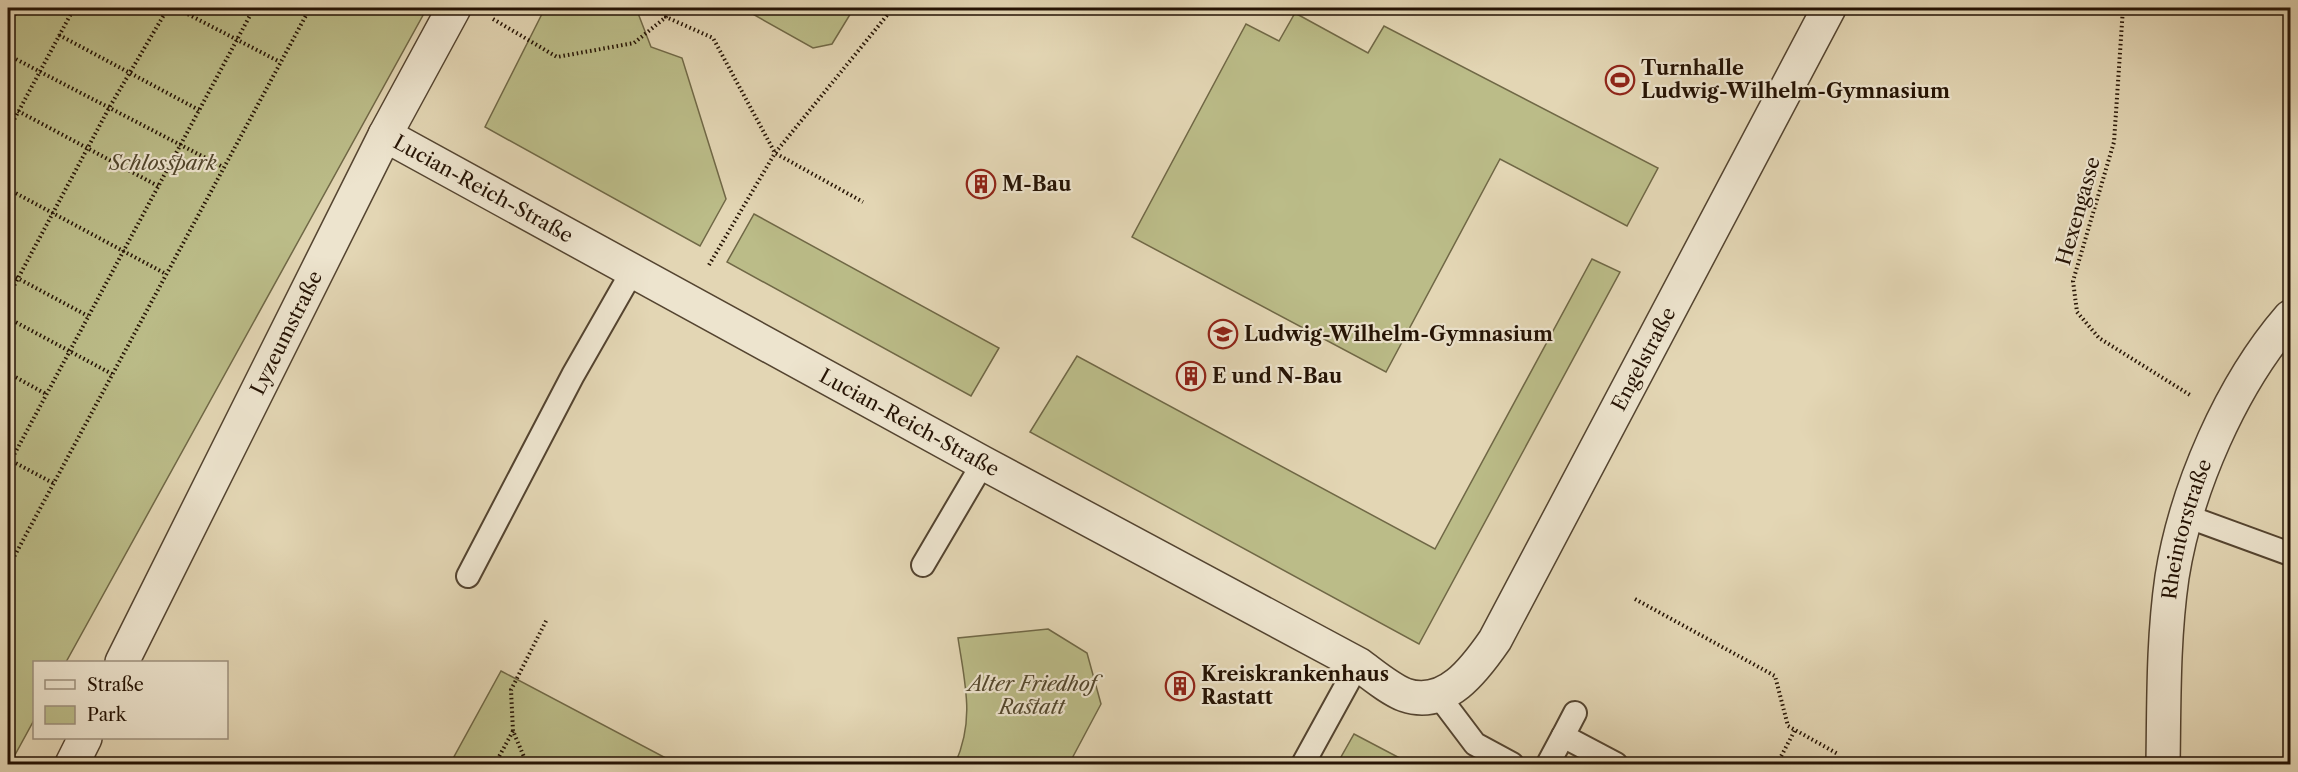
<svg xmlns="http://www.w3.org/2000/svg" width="2298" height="772" viewBox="0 0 2298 772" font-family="'Libre Caslon Text',serif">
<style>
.green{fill:#bbbc88;stroke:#706846;stroke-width:1.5}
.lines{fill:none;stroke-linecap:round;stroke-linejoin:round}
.lane-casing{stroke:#544430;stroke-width:26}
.street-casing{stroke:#544430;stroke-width:36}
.path{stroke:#251304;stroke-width:4;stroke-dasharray:1.5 3;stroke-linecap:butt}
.lane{stroke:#ede4ce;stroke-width:22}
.street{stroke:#ede4ce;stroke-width:33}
.labels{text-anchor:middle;stroke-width:4.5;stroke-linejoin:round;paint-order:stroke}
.poi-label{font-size:20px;font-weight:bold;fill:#251304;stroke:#ede4ce;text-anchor:start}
.park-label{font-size:20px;font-style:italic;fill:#52462c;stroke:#ede4ce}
.street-label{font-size:20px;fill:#251304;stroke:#ede4ce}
</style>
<rect width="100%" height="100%" fill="#e3d6b4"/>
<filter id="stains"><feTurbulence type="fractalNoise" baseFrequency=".00333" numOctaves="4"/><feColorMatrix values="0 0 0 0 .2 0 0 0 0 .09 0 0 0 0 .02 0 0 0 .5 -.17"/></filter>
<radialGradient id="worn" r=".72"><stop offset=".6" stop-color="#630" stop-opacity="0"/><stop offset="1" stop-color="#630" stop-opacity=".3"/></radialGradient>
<g class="green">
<path d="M8 8H427L66 662H34V720L10 764H8Z"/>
<path d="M545 8H636L651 47 682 58 726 199 700 246 485 127Z"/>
<path d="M742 8H854L832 44 813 48Z"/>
<path d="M1295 13 1368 53 1384 26 1658 168 1627 226 1500 159 1386 372 1132 237 1246 24 1279 41Z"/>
<path d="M754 214 999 348 971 396 727 262Z"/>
<path d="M1592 259 1620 272 1419 644 1030 432 1077 356 1435 549Z"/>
<path d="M1048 629 1087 653 1101 704 1069 764H955C975 720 965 684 958 638Z"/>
<path d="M501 671 677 764H450Z"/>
<path d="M1354 734 1411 764H1337Z"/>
</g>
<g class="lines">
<g class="lane-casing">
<g id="lane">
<path d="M2186 516 2290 554"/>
<path d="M923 565 983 463"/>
<path d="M468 576 573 375 633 270"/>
<path d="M1438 695 1475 744 1512 764"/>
<path d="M1575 713 1563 736 1616 764"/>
<path d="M1303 764 1358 664"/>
<path d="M1548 764 1563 736"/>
</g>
</g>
<g class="street-casing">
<g id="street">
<path id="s1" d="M385 135 983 463 1358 664C1372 674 1389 689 1405 695 1446 709 1475 669 1495 640L1829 8"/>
<path id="s2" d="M122 662 385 135 454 8"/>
<path d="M72 764 85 738"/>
<path id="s3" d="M2163 764C2164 702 2163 639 2172 577 2186 489 2231 385 2290 317"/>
</g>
</g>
<g class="path">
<path d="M176 8 280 62"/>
<path d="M671 8 666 17 713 38 775 153 863 202"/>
<path d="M2123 8 2114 142 2073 281 2077 312 2099 338 2190 395"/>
<path d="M493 19 557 57 634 43 666 17"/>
<path d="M8 27 18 8"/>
<path d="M59 35 199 110"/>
<path d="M8 55 223 167"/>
<path d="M18 111 158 186"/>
<path d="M8 131 74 8"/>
<path d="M8 189 166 274"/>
<path d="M709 265 775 153 893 8"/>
<path d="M8 273 88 316"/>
<path d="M8 297 109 108 168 8"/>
<path d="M8 318 112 374"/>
<path d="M8 373 46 394"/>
<path d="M8 459 53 483"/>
<path d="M8 466 254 8"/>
<path d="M8 568 310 8"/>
<path d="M1635 599 1775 676 1788 726 1838 754"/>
<path d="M495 764 513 731"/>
<path d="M527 764 513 731 511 690 547 619"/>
<path d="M1777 764 1795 730"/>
</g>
<use href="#lane" class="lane"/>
<use href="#street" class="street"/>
</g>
<defs>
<g id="stadium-ring" transform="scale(1.5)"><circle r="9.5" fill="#ede4ce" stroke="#8f2418" stroke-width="1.5"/><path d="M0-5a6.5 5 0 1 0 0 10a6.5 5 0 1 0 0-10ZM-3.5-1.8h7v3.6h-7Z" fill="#8f2418"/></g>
<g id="building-ring" transform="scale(1.5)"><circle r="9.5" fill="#ede4ce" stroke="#8f2418" stroke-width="1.5"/><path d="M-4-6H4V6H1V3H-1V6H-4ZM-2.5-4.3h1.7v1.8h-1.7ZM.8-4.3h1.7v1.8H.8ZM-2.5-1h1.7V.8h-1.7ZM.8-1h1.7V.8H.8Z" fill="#8f2418"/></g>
<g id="school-ring" transform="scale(1.5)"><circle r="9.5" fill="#ede4ce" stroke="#8f2418" stroke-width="1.5"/><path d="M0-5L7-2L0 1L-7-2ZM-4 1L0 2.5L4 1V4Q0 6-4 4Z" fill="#8f2418"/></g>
</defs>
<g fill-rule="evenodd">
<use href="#stadium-ring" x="1620" y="80"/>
<use href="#building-ring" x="981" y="184"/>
<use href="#school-ring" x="1223" y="334"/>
<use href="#building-ring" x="1191" y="376"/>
<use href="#building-ring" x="1180" y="686"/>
</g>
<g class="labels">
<g class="poi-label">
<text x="1641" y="75">Turnhalle<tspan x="1641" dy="23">Ludwig-Wilhelm-Gymnasium</tspan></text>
<text x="1002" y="191">M-Bau</text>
<text x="1244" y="341">Ludwig-Wilhelm-Gymnasium</text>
<text x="1212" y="383">E und N-Bau</text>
<text x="1201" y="681">Kreiskrankenhaus<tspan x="1201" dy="23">Rastatt</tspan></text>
</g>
<g class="park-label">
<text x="163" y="170">Schlosspark</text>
<text x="1032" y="691">Alter Friedhof<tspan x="1032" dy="23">Rastatt</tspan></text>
</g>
<g class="street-label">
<text dy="7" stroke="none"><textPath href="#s1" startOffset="112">Lucian-Reich-Straße</textPath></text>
<text transform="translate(2078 211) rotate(-74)" y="7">Hexengasse</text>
<text dy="7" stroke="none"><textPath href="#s2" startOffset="368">Lyzeumstraße</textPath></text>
<text dy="7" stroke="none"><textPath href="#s1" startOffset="1596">Engelstraße</textPath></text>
<text dy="7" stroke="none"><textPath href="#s1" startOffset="598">Lucian-Reich-Straße</textPath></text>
<text dy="7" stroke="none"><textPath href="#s3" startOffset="237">Rheintorstraße</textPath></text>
</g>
</g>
<rect width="2298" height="772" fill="none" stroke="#e3d6b4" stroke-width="30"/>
<rect x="9" y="9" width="2280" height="754" fill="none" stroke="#251304" stroke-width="3"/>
<rect x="15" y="15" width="2268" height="742" fill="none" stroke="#251304" stroke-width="1.5"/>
<rect x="33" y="661" width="195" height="78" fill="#ede4ce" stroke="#9d907d" stroke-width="1.5"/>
<rect x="45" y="680" width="30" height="9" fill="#ede4ce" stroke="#9d907d" stroke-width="1.5"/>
<text x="87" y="691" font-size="18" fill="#251304">Straße</text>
<rect x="45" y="706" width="30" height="18" fill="#bbbc88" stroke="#9d907d" stroke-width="1.5"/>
<text x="87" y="721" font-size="18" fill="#251304">Park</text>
<rect width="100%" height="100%" filter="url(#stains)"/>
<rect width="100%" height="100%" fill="url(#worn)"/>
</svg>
